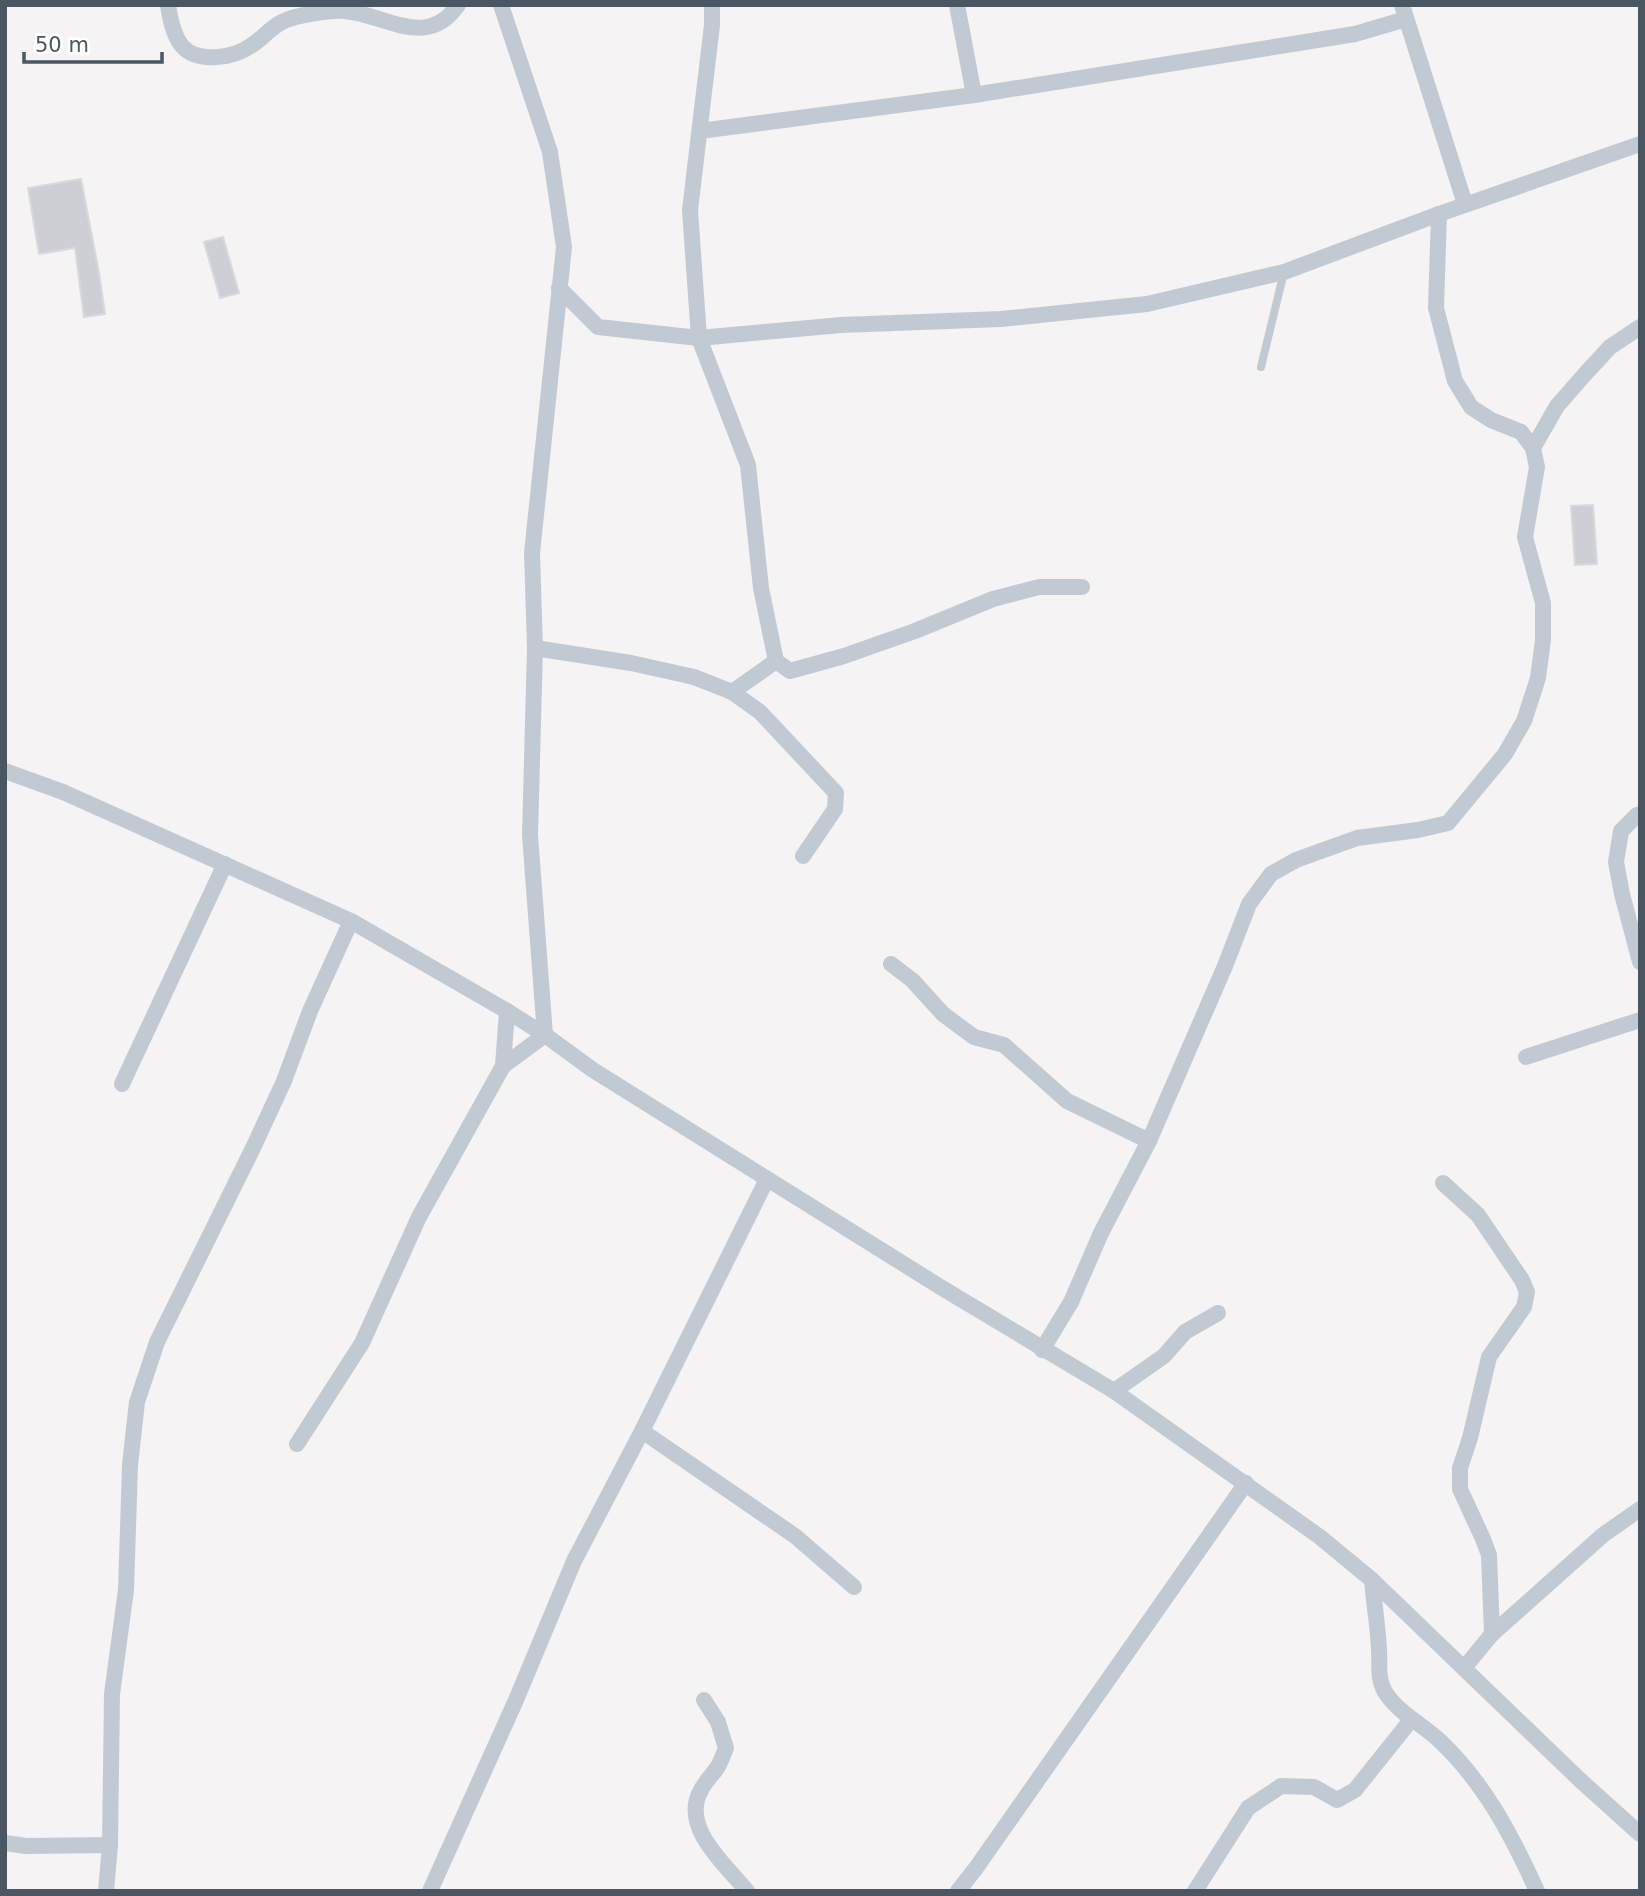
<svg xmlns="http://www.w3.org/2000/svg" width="1645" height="1896" viewBox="0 0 1645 1896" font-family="'DejaVu Sans',sans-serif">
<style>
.building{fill:#cdcfd5;stroke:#d7d9de;stroke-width:2}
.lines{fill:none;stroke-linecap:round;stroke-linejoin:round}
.lane{stroke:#c1cad2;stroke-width:8}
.street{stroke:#c1cad2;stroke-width:16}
</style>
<rect width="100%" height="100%" fill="#f5f3f3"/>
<g class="building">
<path d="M81 179 99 273 105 314 84 317 75 248 39 254 28 188Z"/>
<path d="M223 237 239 293 220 298 204 242Z"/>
<path d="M1593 505 1597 564 1575 565 1571 506Z"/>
</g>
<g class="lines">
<path class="lane" d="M1261 367 1284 272"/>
<g class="street">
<path d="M168 5C170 18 173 35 182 46 198 64 234 58 252 45 263 38 270 28 282 22 295 15 330 10 345 11 387 15 427 50 458 5"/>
<path d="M501 5 550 152 564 247 532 553 535 648 530 835 545 1035 503 1066"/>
<path d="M712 5V25L690 210 699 338 748 465 761 588 776 661 790 671 844 656 915 631 993 599 1039 587H1082"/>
<path d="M1402 5 1465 204"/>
<path d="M974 95 1355 34 1406 19"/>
<path d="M700 131 974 95 957 5"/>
<path d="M559 288 598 327 699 338 841 325 1001 319 1147 304 1284 272 1439 214 1640 144"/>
<path d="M1533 448 1557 406 1586 373 1610 347 1640 327"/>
<path d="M535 648 631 663 694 677 732 692 760 712 836 793 835 809 803 856"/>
<path d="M732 692 776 661"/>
<path d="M5 771 63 792 351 921 507 1011 545 1035 593 1070 942 1288 1114 1391 1320 1537 1372 1580 1580 1780 1640 1834"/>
<path d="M1640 814 1637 815 1621 831 1616 862 1622 894 1640 962"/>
<path d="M891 964 912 980 943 1014 974 1037 1004 1045 1067 1101 1149 1141"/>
<path d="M1526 1057 1640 1020"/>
<path d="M122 1084 225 864"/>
<path d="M1443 1183 1478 1215 1522 1280 1527 1292 1524 1307 1489 1357 1470 1438 1460 1468V1489L1483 1539 1489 1555 1492 1634"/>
<path d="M1042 1350 1071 1302 1101 1233 1149 1141 1225 966 1249 904 1271 874 1296 860 1357 838 1418 830 1448 823 1505 754 1524 721 1538 678 1543 640V603L1525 537 1537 467 1533 448 1521 432 1491 420 1471 407 1455 381 1436 308 1439 214"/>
<path d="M1114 1391 1164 1356 1185 1332 1218 1313"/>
<path d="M642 1431 795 1536 854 1587"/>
<path d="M297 1444 362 1343 419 1217 503 1066 507 1011"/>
<path d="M1372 1580C1374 1604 1378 1627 1379 1650 1380 1665 1377 1678 1385 1692 1399 1714 1424 1725 1441 1742 1485 1784 1512 1836 1537 1891"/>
<path d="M1464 1668 1492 1634 1603 1535 1640 1509"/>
<path d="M704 1700 718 1722 726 1748C723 1755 721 1762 717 1768 712 1775 705 1782 701 1790 680 1827 725 1864 747 1891"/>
<path d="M5 1843 26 1846 110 1845"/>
<path d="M106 1891 110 1845 112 1694 126 1590 130 1465 137 1402 157 1342 253 1148 284 1081 310 1011 351 921"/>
<path d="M430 1891 516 1700 574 1561 642 1431 767 1179"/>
<path d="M958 1891 976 1868 1246 1483"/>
<path d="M1195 1891 1248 1808 1281 1786 1314 1787 1337 1800 1355 1790 1411 1720"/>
</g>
</g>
<rect width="1645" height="1896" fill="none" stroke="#4a5661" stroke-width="14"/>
<path d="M24 52v10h138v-10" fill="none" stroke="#4a5661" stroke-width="3.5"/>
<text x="35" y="52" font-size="21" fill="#4a5661" stroke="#ffffff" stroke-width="5" paint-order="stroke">50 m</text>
</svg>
